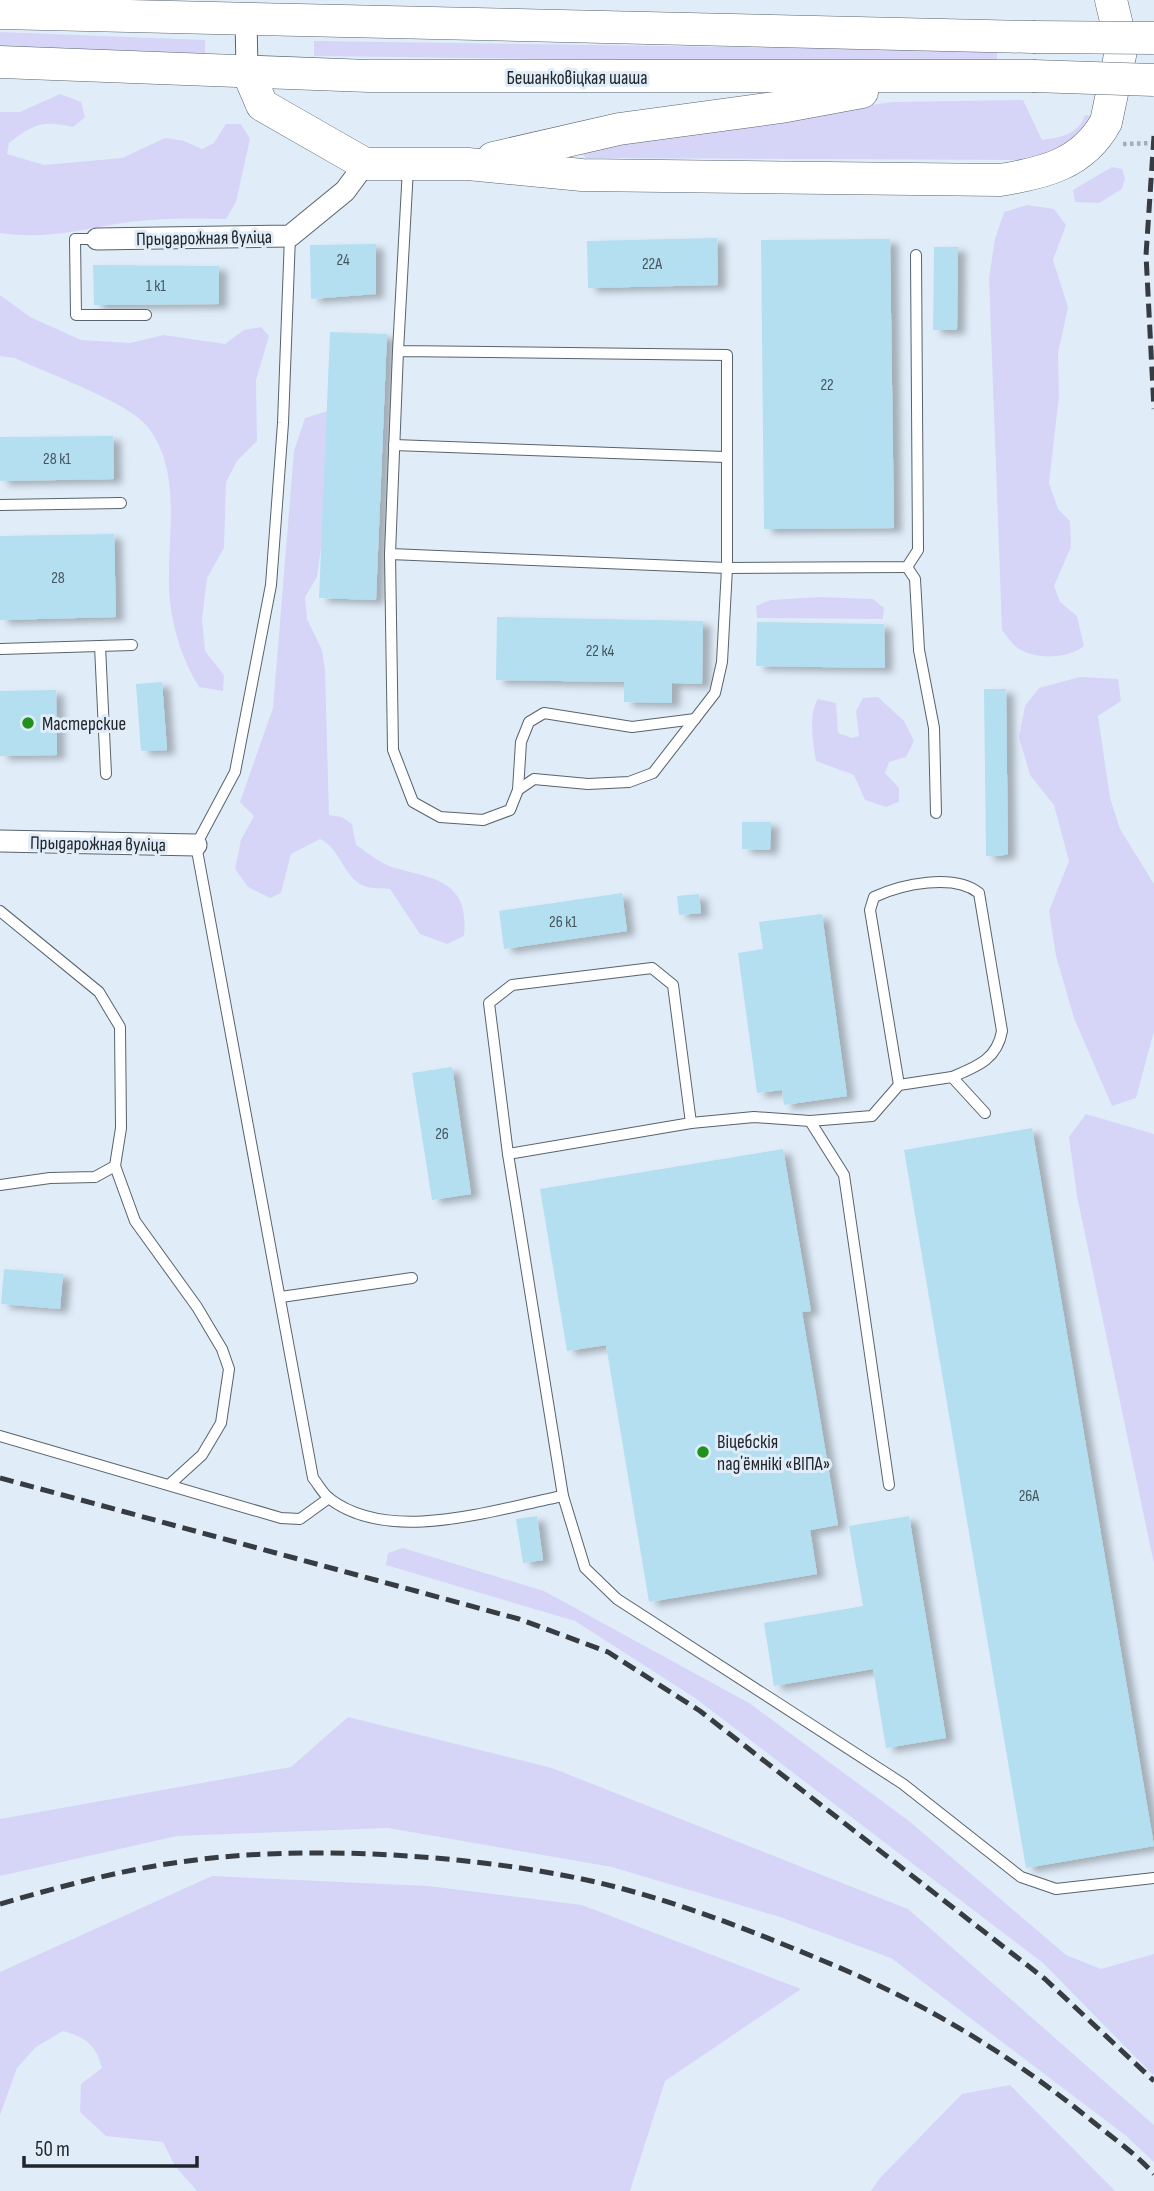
<svg xmlns="http://www.w3.org/2000/svg" width="1154" height="2191" viewBox="0 0 1154 2191" font-family="'Sofia Sans Condensed',sans-serif">
<style>
.green{fill:#d6d5f8}
.building{fill:#b3dff1;filter:url(#shadow)}
.lines{fill:none;stroke-linecap:round;stroke-linejoin:round}
.service-casing{stroke:#58636d;stroke-width:12}
.minor-casing{stroke:#58636d;stroke-width:23}
.primary-casing{stroke:#58636d;stroke-width:33}
.path{stroke:#a4aeb8;stroke-width:4.5;stroke-dasharray:3.5 3.5;stroke-linecap:butt}
.service{stroke:#fff;stroke-width:10}
.minor{stroke:#fff;stroke-width:21}
.primary{stroke:#fff;stroke-width:32}
.rail{stroke:#373c42;stroke-width:5;stroke-dasharray:14 7;stroke-linecap:butt}
.primary-bridge-casing{stroke:#58636d;stroke-width:33;stroke-linecap:butt}
.primary-bridge{stroke:#fff;stroke-width:32}
.poi-dot{fill:#1f911c;stroke:#e0edf9;stroke-width:2.5}
.labels{text-anchor:middle;stroke-width:6;stroke-linejoin:round;paint-order:stroke}
.number-label{font-size:16px;fill:#46545c}
.street-label{font-size:19px;fill:#21252a;stroke:#e0edf9}
.poi-label{font-size:19px;fill:#21252a;stroke:#e0edf9;text-anchor:start}
</style>
<defs>
<filter id="shadow"><feDropShadow dx="8" dy="4.5" stdDeviation="3.5" flood-color="#0004"/></filter>
</defs>
<rect width="100%" height="100%" fill="#e0edf9"/>
<g class="green">
<path d="M0 32 205 40V54L0 46Z"/>
<path d="M314 41 997 51V65L314 56Z"/>
<path d="M60 94 81 102 85 117 73 127C42 120 34 124 9 143L7 154 44 165 122 158 165 138 184 141 202 149 214 143 226 124H241L250 139 236 202 226 219C194 218 161 218 129 222 84 229 46 240 0 233V112H20Z"/>
<path d="M1023 100 1042 140C1061 137 1078 135 1085 115L1094 116 1072 145 1028 160 586 158 582 154 589 143 893 102Z"/>
<path d="M1112 167 1122 169 1125 178 1122 189 1099 203 1075 202 1073 190Z"/>
<path d="M1027 205 1054 209 1066 225 1053 260 1068 307 1058 353 1059 396 1049 483 1058 509 1070 521 1071 547 1054 586 1060 602 1077 616 1084 646C1069 658 1039 660 1021 650 1014 647 1007 636 1002 630L989 278 995 239 1004 212Z"/>
<path d="M0 295 30 317 81 340 130 343 164 335 225 344 244 330 261 327 269 336 256 380 257 441 237 461 226 482 224 548 207 578 202 619 205 651 224 675 223 691 199 687C183 661 174 633 170 602 164 545 186 476 147 426 128 402 46 373 15 358L0 356Z"/>
<path d="M331 410 324 526 317 577 305 597 307 619 322 650 325 670 329 815 342 817 352 824 356 845C368 853 381 864 395 868 435 879 470 881 464 936L447 944 420 934 390 889C383 888 374 889 367 887 344 881 341 848 320 839L291 854 281 893 270 898 248 887 235 869 241 840 254 816 240 802 273 708 294 451 305 418Z"/>
<path d="M820 597 873 599 884 608 883 619 757 618 756 606 771 600Z"/>
<path d="M1080 677 1118 679 1121 701 1098 716 1110 798 1120 829 1154 884V1031L1136 1098 1112 1106 1074 1018 1056 956 1049 911 1069 861 1054 805 1030 775 1019 737 1025 706 1039 688Z"/>
<path d="M878 697 904 721 914 741 906 757 889 762 885 773 899 788V802L886 807 865 800 854 775 816 761C813 743 808 714 818 699L836 703 838 733 852 738 859 736 856 711 863 698Z"/>
<path d="M1086 1114 1154 1134V1564L1077 1196 1069 1137Z"/>
<path d="M403 1548 544 1591 749 1703 909 1821 1066 1955 1101 1969 1154 1954V2076L1043 1963 695 1698 575 1621 386 1565 388 1553Z"/>
<path d="M348 1717 552 1768 908 1909 1154 2125V2162L1125 2135 891 1958 780 1917 612 1867 388 1828 177 1836 0 1876V1819L291 1767Z"/>
<path d="M212 1876 428 1886 582 1905 801 1989 665 2081 630 2191H197L175 2166 163 2142 106 2136 80 2112 81 2084 102 2068C96 2045 86 2037 63 2031L36 2047 17 2068 0 2115V1972Z"/>
<path d="M1010 2085 1115 2191H871L880 2178 962 2094Z"/>
</g>
<g class="building">
<path d="M717 238 718 285 588 288 587 241Z"/>
<path d="M890 239 894 528 764 529 761 240Z"/>
<path d="M376 244V294L311 299 310 245Z"/>
<path d="M934 247H958L957 330H933Z"/>
<path d="M93 265 219 266V304L94 305Z"/>
<path d="M330 332 387 334 376 600 319 598Z"/>
<path d="M113 436 114 479 0 481V437Z"/>
<path d="M114 534 116 617 0 620V536Z"/>
<path d="M497 617 703 621 702 684 672 683V703L624 702V682L496 680Z"/>
<path d="M757 622 884 624 885 668 756 666Z"/>
<path d="M162 682 167 750 141 751 136 684Z"/>
<path d="M984 689H1006L1008 854 1000 856H986Z"/>
<path d="M56 690 57 755 0 756V691Z"/>
<path d="M742 822H771L770 850 742 849Z"/>
<path d="M622 893 627 931 504 949 499 911Z"/>
<path d="M699 894 701 913 679 915 677 896Z"/>
<path d="M822 914 847 1096 784 1105 782 1090 757 1093 738 953 763 949 759 922Z"/>
<path d="M452 1067 471 1194 432 1200 412 1073Z"/>
<path d="M1032 1128 1154 1846 1026 1868 904 1150Z"/>
<path d="M783 1149 811 1311 802 1312 838 1525 810 1530 817 1574 649 1602 606 1345 567 1351 540 1189Z"/>
<path d="M4 1269 63 1274 60 1309 1 1304Z"/>
<path d="M537 1516 543 1560 523 1563 516 1519Z"/>
<path d="M909 1516 946 1738 886 1748 873 1669 774 1686 764 1623 863 1606 849 1526Z"/>
</g>
<g class="lines">
<g class="service-casing">
<g id="service">
<path d="M290 236 283 423 271 585 235 772 196 845 313 1478C318 1484 323 1494 330 1499 391 1545 495 1509 563 1496"/>
<path d="M97 239H75L76 315H146"/>
<path d="M398 351 390 554 727 568V355L398 351 408 168"/>
<path d="M394 445 725 457"/>
<path d="M0 505 121 503"/>
<path d="M390 554 393 750 413 802 440 817 483 820 510 810 518 790 534 779 588 784 629 782 653 773 715 693 722 662 727 568 907 567 918 550 916 255"/>
<path d="M907 567 915 579 919 650 934 728 936 813"/>
<path d="M100 646 106 774"/>
<path d="M0 649 132 645"/>
<path d="M518 790 521 742 529 722 544 713 632 727 695 719"/>
<path d="M0 911 99 992 120 1027 121 1128 115 1166 95 1177 50 1178 0 1185"/>
<path d="M899 1085 870 910 874 897C902 884 954 873 979 893L1002 1031C997 1060 976 1067 952 1077"/>
<path d="M810 1121 844 1175 889 1485"/>
<path d="M691 1123 673 985 652 968 512 985 489 1003 508 1154 563 1496 585 1568 617 1599 903 1784 1021 1877 1056 1889 1154 1878"/>
<path d="M508 1154 691 1123 754 1117 810 1121 872 1116 899 1085 952 1077 985 1113"/>
<path d="M115 1166 135 1221 197 1307 222 1349 229 1369 221 1423 202 1455 169 1485"/>
<path d="M281 1297 412 1278"/>
<path d="M0 1436 281 1518 300 1519 329 1498"/>
</g>
</g>
<g class="minor-casing">
<g id="minor">
<path d="M246 18 247 70"/>
<path d="M97 239 290 236 345 191 365 164"/>
<path d="M0 841 196 845"/>
</g>
</g>
<g class="primary-casing">
<g id="primary">
<path d="M0 13 1033 37"/>
<path d="M0 62 369 76H1033"/>
<path d="M247 70 262 105 365 164H468L582 175 1000 180C1044 173 1083 164 1106 122L1122 46 1111 0"/>
<path d="M493 158 619 129 781 107 862 92"/>
</g>
</g>
<path class="path" d="M1123 144 1154 143"/>
<use href="#service" class="service"/>
<use href="#minor" class="minor"/>
<use href="#primary" class="primary"/>
<g class="rail">
<path d="M1154 136 1146 255 1154 409"/>
<path d="M0 1478 519 1619 608 1652 700 1711 1045 1979 1154 2081"/>
<path d="M0 1904C62 1886 124 1869 188 1861 301 1845 454 1854 567 1876 656 1893 743 1927 826 1962 927 2004 1008 2053 1092 2121 1113 2138 1136 2154 1154 2174"/>
</g>
<g class="primary-bridge-casing">
<g id="primary-bridge">
<path d="M1033 37 1154 38"/>
<path d="M1033 76 1154 80"/>
</g>
</g>
<use href="#primary-bridge" class="primary-bridge"/>
</g>
<g class="poi-dot">
<circle cx="28" cy="723" r="7"/>
<circle cx="703" cy="1452" r="7"/>
</g>
<g class="labels">
<g class="number-label">
<text x="343" y="265">24</text>
<text x="652" y="269">22А</text>
<text x="156" y="291">1 к1</text>
<text x="827" y="390">22</text>
<text x="57" y="464">28 к1</text>
<text x="58" y="583">28</text>
<text x="600" y="656">22 к4</text>
<text x="563" y="927">26 к1</text>
<text x="442" y="1139">26</text>
<text x="1029" y="1501">26А</text>
</g>
<g class="street-label">
<text x="577" y="84">Бешанковіцкая шаша</text>
<text transform="translate(204 237) rotate(-1)" y="7">Прыдарожная вуліца</text>
<text transform="translate(98 843) rotate(1)" y="7">Прыдарожная вуліца</text>
</g>
<g class="poi-label">
<text x="42" y="730">Мастерские</text>
<text x="717" y="1448">Віцебскія<tspan x="717" dy="22">падʼёмнікі «ВІПА»</tspan></text>
</g>
</g>
<path d="M24 2156v10h173v-10" fill="none" stroke="#21252a" stroke-width="3.5"/>
<text x="35" y="2156" font-size="21" fill="#21252a" stroke="#e0edf9" stroke-width="5" paint-order="stroke">50 m</text>
</svg>
